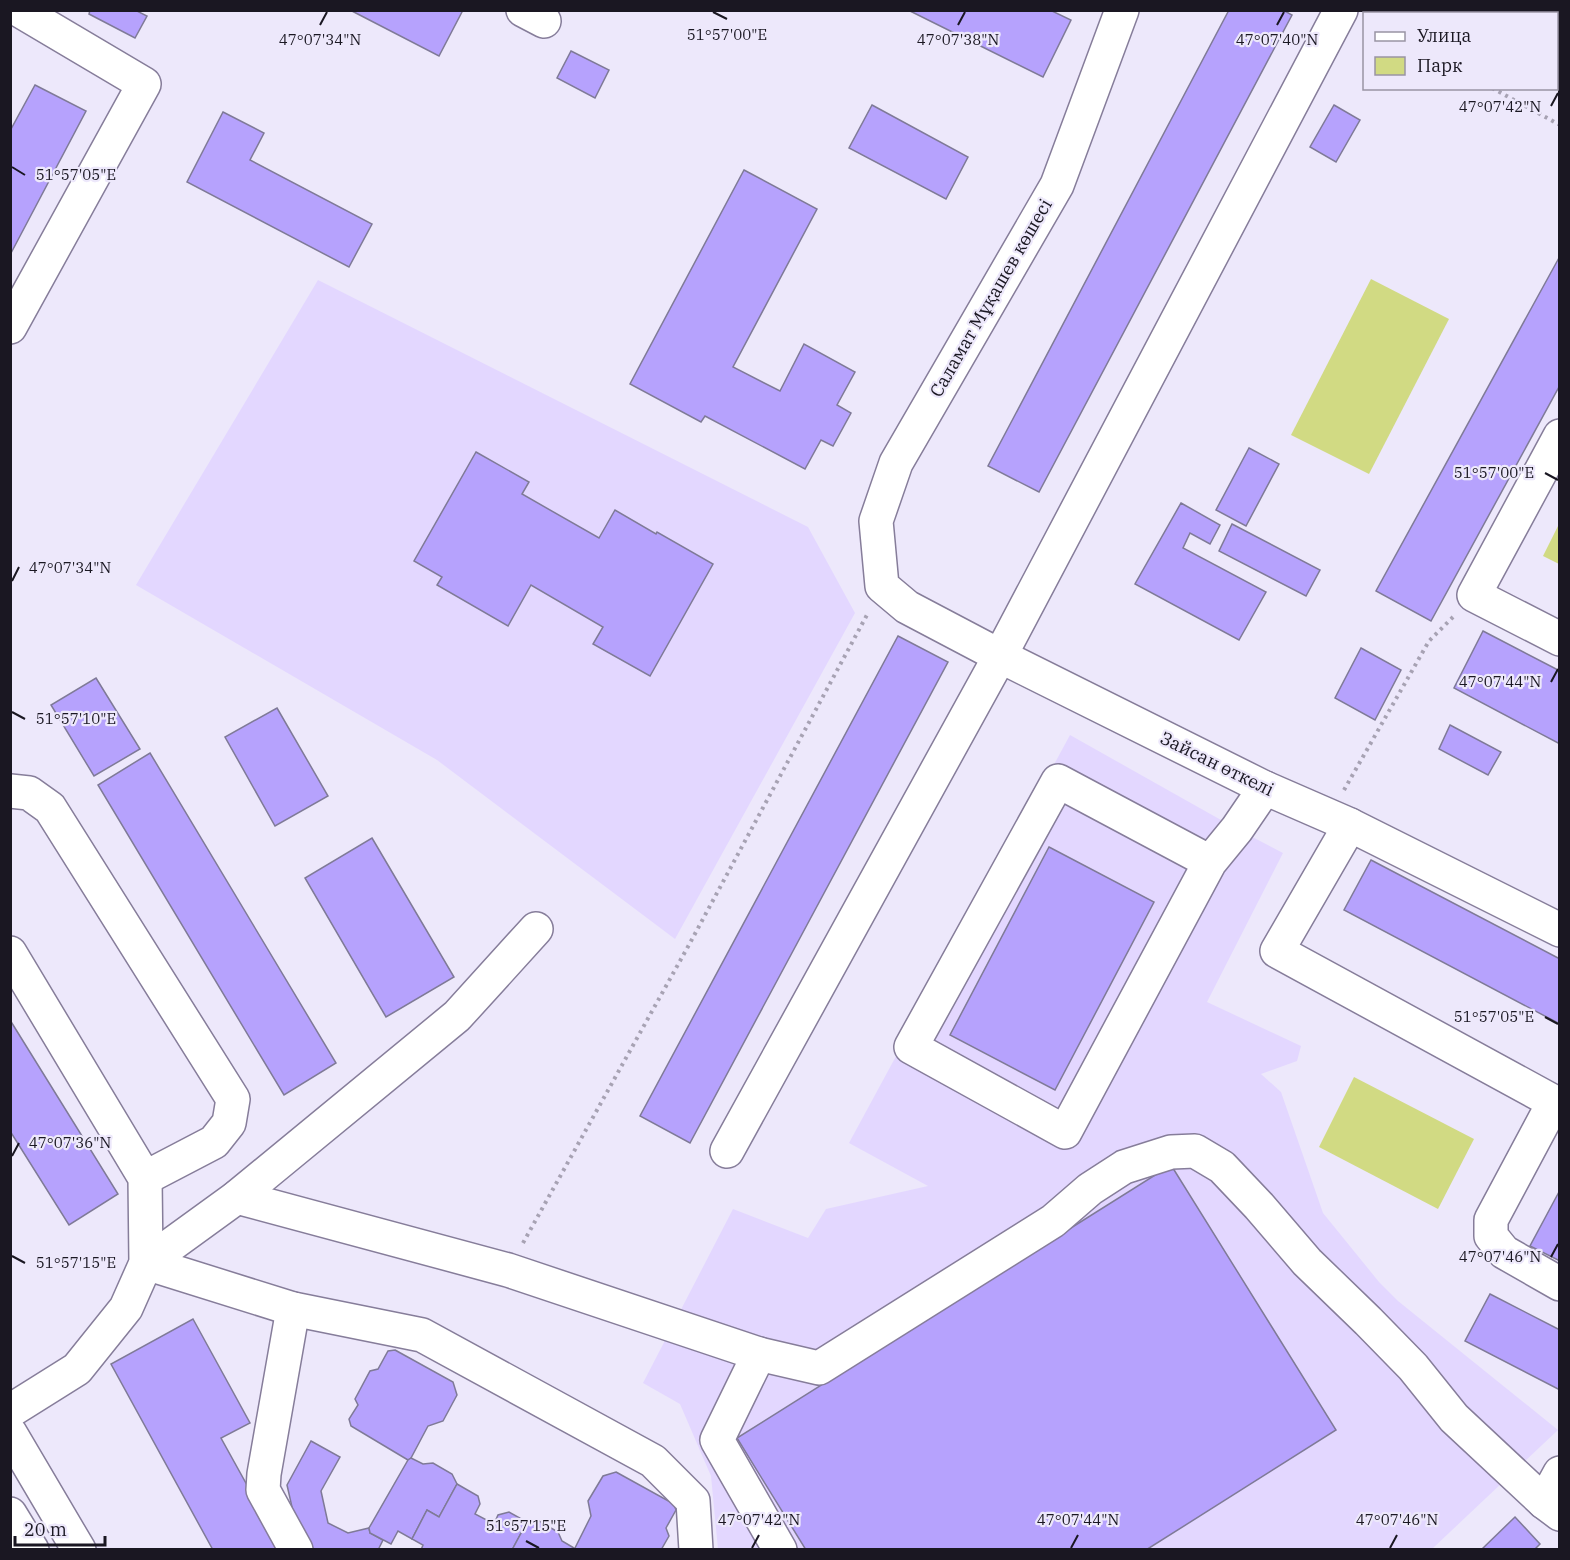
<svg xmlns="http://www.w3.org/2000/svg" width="1570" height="1560" viewBox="0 0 1570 1560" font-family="'IBM Plex Serif',serif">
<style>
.built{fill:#e3d7ff}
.green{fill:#d1da83}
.building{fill:#b6a2fd;stroke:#7f7a97;stroke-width:1.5}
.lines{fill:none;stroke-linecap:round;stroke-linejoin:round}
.minor-casing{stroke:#867d9a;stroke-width:36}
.major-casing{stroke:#867d9a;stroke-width:36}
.path{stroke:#a7a2b3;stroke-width:4;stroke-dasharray:3 4.5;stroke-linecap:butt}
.minor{stroke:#fff;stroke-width:33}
.major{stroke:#fff;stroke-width:33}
.ticks{fill:none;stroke:#1a1722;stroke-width:2}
.labels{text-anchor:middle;stroke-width:4.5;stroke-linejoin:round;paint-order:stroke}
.street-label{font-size:18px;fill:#1a1722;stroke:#ede8fb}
.ticks-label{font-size:15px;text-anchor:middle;fill:#1a1722;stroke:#ede8fb;stroke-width:4.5;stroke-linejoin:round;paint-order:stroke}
</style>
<rect width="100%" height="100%" fill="#ede8fb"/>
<g class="built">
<path d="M318 280 808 527 855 613 675 939 437 760 136 585Z"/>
<path d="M1070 735 1237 829 1283 853 1207 1002 1301 1046 1297 1061 1261 1074 1281 1092 1323 1213 1379 1282 1398 1301 1558 1430 1432 1549H718L711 1476 680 1404 643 1383 733 1209 808 1238 826 1209 928 1186 849 1143Z"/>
</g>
<g class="green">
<path d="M1371 279 1449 319 1369 474 1291 435Z"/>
<path d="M1559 524V564L1543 556Z"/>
<path d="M1354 1077 1474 1139 1438 1209 1319 1147Z"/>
</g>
<g class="building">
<path d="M90 10H135L147 16 135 38 89 14Z"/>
<path d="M350 10H463L439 56Z"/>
<path d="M908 10H1050L1071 20 1043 77Z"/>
<path d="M1229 10H1283L1292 15 1039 492 988 466Z"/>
<path d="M1508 10H1560V41L1556 47V14H1513Z"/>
<path d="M571 51 609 70 595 98 557 78Z"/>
<path d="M35 85 86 111 10 255V131Z"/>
<path d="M872 105 968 157 946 199 849 148Z"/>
<path d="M1334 105 1360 120 1336 162 1310 147Z"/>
<path d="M223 112 264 133 250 160 372 224 349 267 187 182Z"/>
<path d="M744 170 817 209 733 367 780 391 804 344 855 372 837 405 851 413 833 446 821 440 805 469 705 416 701 422 630 384Z"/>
<path d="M1560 256V385L1431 621 1376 591Z"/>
<path d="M1249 448 1279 464 1246 526 1216 510Z"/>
<path d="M476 452 529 482 522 494 599 538 615 510 656 534 657 532 713 564 650 676 593 644 603 627 531 585 508 626 437 585 442 577 414 561Z"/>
<path d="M1181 503 1220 525 1210 544 1190 533 1183 548 1266 592 1239 640 1135 584Z"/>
<path d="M1232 524 1320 570 1306 596 1219 551Z"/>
<path d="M1483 631 1560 671V744L1454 688Z"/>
<path d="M898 636 948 662 690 1143 640 1116Z"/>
<path d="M1361 648 1401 670 1375 720 1335 698Z"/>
<path d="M96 678 140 749 94 776 51 705Z"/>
<path d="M277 708 328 796 275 826 225 737Z"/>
<path d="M1450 725 1501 752 1488 775 1439 749Z"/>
<path d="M150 753 336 1063 284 1095 98 785Z"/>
<path d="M372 838 454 977 386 1017 305 878Z"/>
<path d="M1049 847 1154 902 1055 1090 950 1035Z"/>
<path d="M1371 860 1560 959V1024L1344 910Z"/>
<path d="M10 1020 118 1194 69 1225 10 1131Z"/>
<path d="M1171 1165 1336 1430 1146 1550H806L737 1438Z"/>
<path d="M1560 1190V1261L1530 1246Z"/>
<path d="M1490 1294 1560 1330V1390L1465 1341Z"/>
<path d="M193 1319 250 1423 221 1438 283 1550H213L111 1364Z"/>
<path d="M395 1350 453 1382 457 1395 443 1421 428 1426 411 1458 408 1460 351 1426 349 1419 358 1405 355 1399 370 1371 378 1369 388 1351Z"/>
<path d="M311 1441 340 1457 321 1491 328 1523 348 1533 369 1528 370 1533 383 1540 378 1550H308L285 1518 292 1507 287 1485Z"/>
<path d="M411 1458 423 1464 433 1463 452 1474 457 1484 439 1517 427 1510 412 1539 398 1531 391 1544 370 1533 369 1528 408 1460Z"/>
<path d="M616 1472 674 1504 676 1510 666 1528 669 1536 661 1550H574L591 1516 588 1501 603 1476Z"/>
<path d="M457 1484 478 1496 480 1504 475 1514 494 1524 498 1515 509 1512 527 1522 512 1550H421L423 1545 412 1539 427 1510 439 1517Z"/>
<path d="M1515 1517 1540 1544 1534 1550H1481Z"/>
<path d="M539 1521 558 1532 562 1541 574 1548V1550H512L527 1522Z"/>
</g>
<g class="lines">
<g class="minor-casing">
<g id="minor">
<path d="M523 10 544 21"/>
<path d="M1122 10 1057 185 896 463 876 521 882 586 907 607 1000 656 1265 788 1350 825 1560 930"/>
<path d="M10 327 144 84 19 10"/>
<path d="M1560 436 1474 595 1560 639"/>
<path d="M10 791 29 793 50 808 233 1099 229 1123 214 1142 145 1178"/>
<path d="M1350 825 1277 951 1554 1102 1491 1220V1236L1504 1252 1560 1284"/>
<path d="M1210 862 1058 781 911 1047 1065 1132 1210 862 1237 829 1265 788"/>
<path d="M10 953 145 1178 146 1263 126 1308 77 1369 10 1411"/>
<path d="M727 1151 1000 656 1341 10"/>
<path d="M237 1197 508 1270 759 1354 819 1368 1053 1221 1090 1189 1124 1167 1171 1152 1195 1151 1222 1167 1259 1206 1307 1262 1368 1321 1413 1367 1454 1418 1544 1502 1560 1514"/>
<path d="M146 1263 293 1309 422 1335 653 1461 693 1501 696 1550"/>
<path d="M146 1263 237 1197 457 1016 536 929"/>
<path d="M293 1309 264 1474 263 1490 296 1550"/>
<path d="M759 1354 717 1440 780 1550"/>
<path d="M1544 1502 1560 1473"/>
</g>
</g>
<g class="major-casing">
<g id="major">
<path d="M10 1433 79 1550"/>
<path d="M10 1514 32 1550"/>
</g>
</g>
<g class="path">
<path d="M1492 88 1560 125"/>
<path d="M1344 790 1429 641 1453 617"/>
<path d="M523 1243 690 943 868 613"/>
</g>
<use href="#minor" class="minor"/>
<use href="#major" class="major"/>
</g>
<path class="ticks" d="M713 12 727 19M320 25 327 12M958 25 965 12M1277 25 1284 12M1551 106 1558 93M12 167 25 175M1545 473 1558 480M12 581 19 567M1551 682 1558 669M12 712 25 719M1545 1017 1558 1024M12 1156 19 1143M12 1256 25 1263M1551 1257 1558 1244M526 1541 539 1548M752 1548 759 1535M1071 1548 1078 1535M1390 1548 1397 1535"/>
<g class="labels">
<g class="street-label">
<text transform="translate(991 298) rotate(-60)" y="6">Саламат Мұқашев көшесі</text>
<text transform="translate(1217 764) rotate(26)" y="6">Зайсан өткелі</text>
</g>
</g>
<g class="ticks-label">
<text x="727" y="40">51°57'00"E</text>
<text x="320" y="45">47°07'34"N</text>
<text x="958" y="45">47°07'38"N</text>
<text x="1277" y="45">47°07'40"N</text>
<text x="1500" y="112">47°07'42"N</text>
<text x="76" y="180">51°57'05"E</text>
<text x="1494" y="478">51°57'00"E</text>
<text x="70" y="573">47°07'34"N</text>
<text x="1500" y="687">47°07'44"N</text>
<text x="76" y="724">51°57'10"E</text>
<text x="1494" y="1022">51°57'05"E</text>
<text x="70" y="1148">47°07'36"N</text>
<text x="1500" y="1262">47°07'46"N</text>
<text x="76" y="1268">51°57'15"E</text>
<text x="759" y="1525">47°07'42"N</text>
<text x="1078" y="1525">47°07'44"N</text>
<text x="1397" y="1525">47°07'46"N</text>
<text x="526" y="1531">51°57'15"E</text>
</g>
<rect width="1570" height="1560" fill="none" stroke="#1a1722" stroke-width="24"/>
<rect x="1363" y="12" width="195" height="78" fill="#ede8fb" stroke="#9994a4" stroke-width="1.5"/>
<rect x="1375" y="32" width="30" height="9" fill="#ffffff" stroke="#9994a4" stroke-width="1.5"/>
<text x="1417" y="42" font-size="18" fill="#1a1722">Улица</text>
<rect x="1375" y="57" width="30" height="18" fill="#d1da83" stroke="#9994a4" stroke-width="1.5"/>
<text x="1417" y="72" font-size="18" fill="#1a1722">Парк</text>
<path d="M15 1536v9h90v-9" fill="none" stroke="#1a1722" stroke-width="3"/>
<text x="24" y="1536" font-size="18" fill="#1a1722" stroke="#ede8fb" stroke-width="4.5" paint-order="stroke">20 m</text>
</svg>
